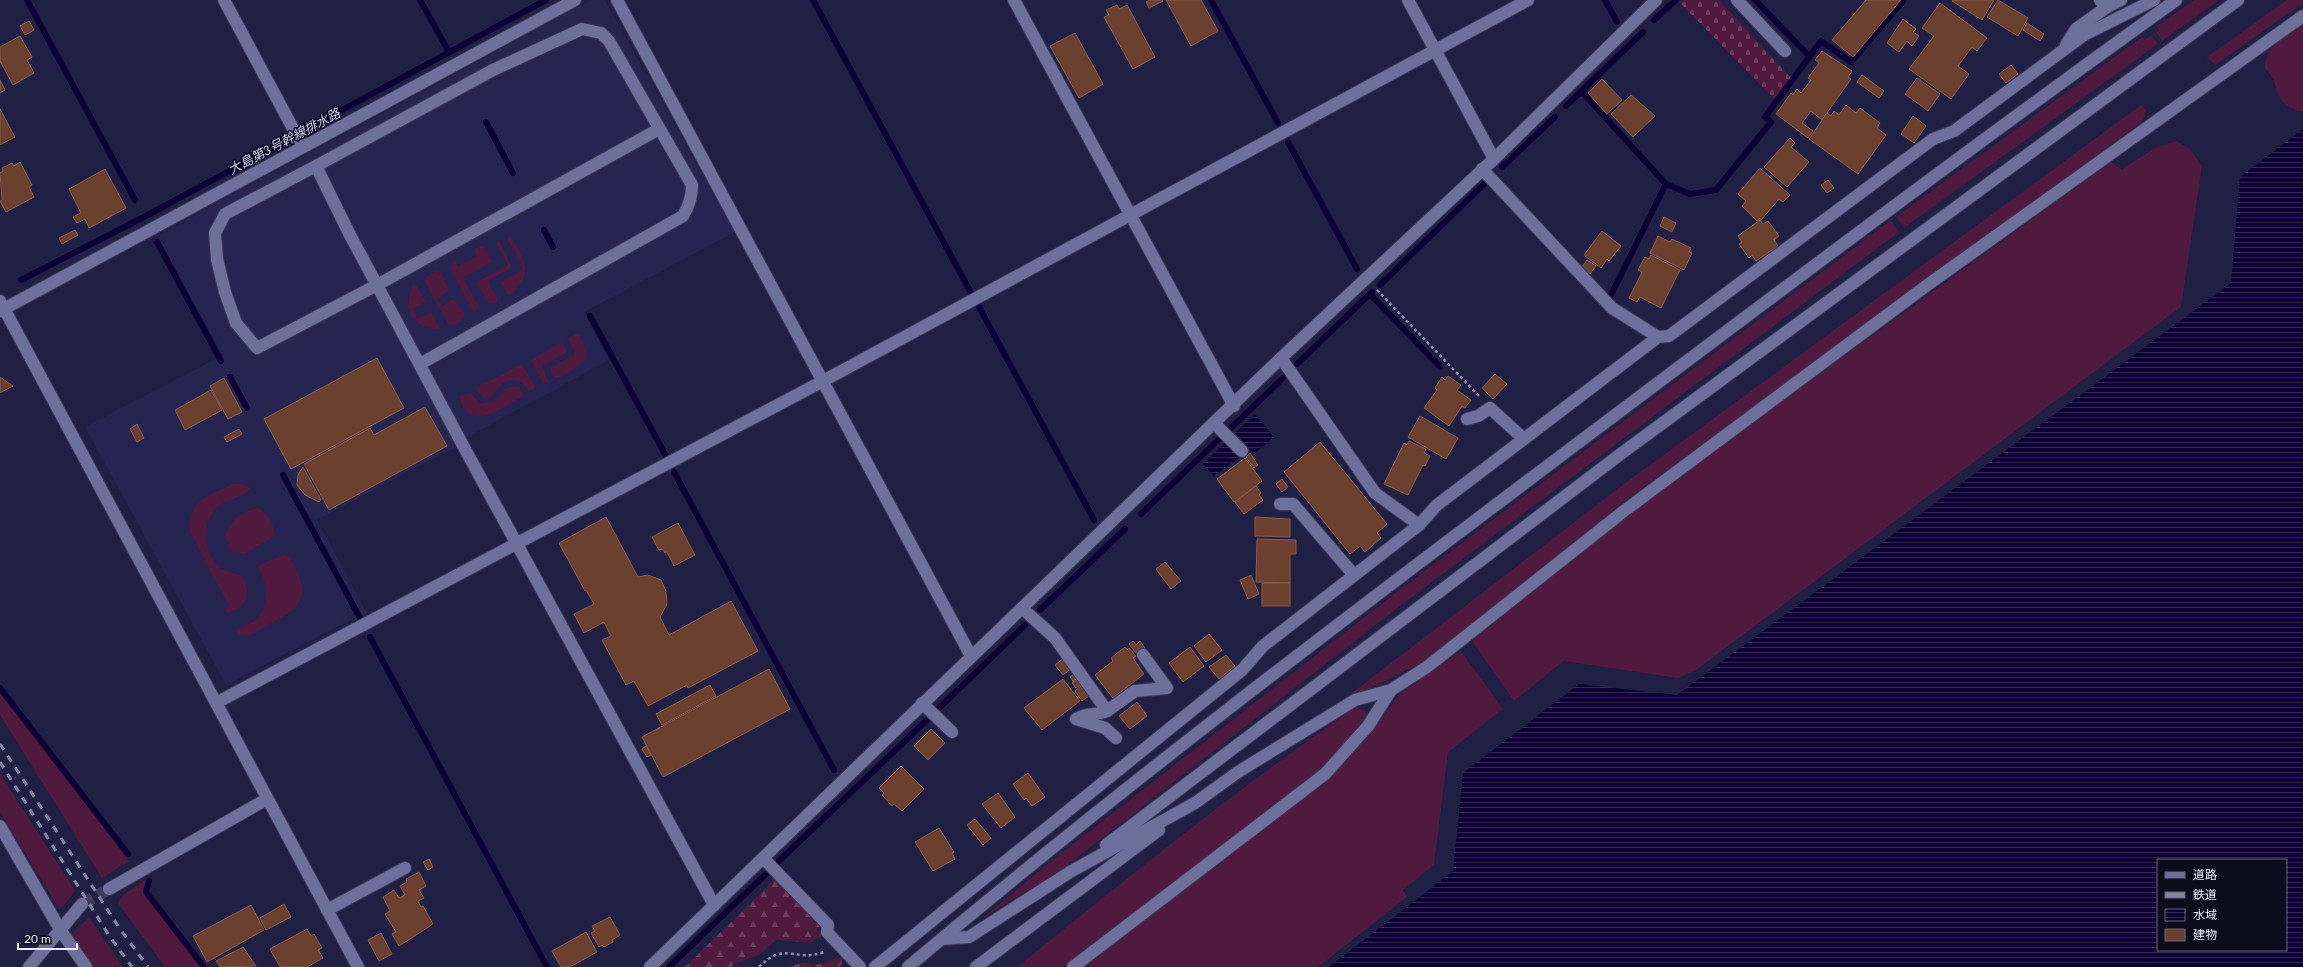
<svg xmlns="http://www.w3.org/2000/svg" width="2303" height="967" viewBox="0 0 2303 967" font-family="Lato,'Noto Sans JP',sans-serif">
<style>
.built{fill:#262450}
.grass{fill:#501a3f}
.forest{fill:url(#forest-firs)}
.cemetery{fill:url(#cemetery-stones)}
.water{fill:url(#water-rules);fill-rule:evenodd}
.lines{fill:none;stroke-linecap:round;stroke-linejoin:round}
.stream{stroke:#0c0034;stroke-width:6}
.building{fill:#6c402f;stroke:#8a5b49}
.minor-tunnel{stroke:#3f3e60;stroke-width:12;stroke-dasharray:12 6;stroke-linecap:butt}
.minor-casing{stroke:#3d3a58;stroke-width:14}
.path{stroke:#8e8ea7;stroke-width:2.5;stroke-dasharray:3 3;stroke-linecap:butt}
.minor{stroke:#6e709c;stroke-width:12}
.rail{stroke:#85859f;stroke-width:3;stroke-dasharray:7 7;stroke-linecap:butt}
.labels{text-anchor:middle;stroke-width:3;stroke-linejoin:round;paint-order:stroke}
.water-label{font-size:13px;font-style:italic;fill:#cccff3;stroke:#0c0c1c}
</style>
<defs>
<pattern id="forest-firs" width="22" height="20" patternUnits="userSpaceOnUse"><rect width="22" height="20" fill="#501a3f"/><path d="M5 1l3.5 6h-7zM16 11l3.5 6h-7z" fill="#6a3c5c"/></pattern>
<pattern id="cemetery-stones" width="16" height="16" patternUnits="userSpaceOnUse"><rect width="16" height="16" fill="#501a3f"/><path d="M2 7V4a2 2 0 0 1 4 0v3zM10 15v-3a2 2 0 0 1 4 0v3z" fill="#6a3c5c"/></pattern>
<pattern id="water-rules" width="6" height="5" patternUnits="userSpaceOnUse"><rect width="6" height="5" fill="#0c0034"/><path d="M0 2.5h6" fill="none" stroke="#302652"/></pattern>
</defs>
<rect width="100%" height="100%" fill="#201f44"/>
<path class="built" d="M591 0H605L735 232 584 312 609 360 453 445 454 448 317 520 368 615 350 620 226 685 85 427 223 355 157 236Z"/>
<g class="grass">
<path d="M2194 0H2219L2162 41 2156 32 2159 30 2157 26Z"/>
<path d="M2287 0H2303V3L2215 65 2207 57Z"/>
<path d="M2303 23V112C2270 104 2283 86 2265 68 2265 45 2286 36 2303 23Z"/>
<path d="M2151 35 2158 44 1904 228 1896 217 2142 37 2145 40Z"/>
<path d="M2141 105 2146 110 2143 121 1626 500 1427 660 1352 698 1348 696 1624 484Z"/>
<path d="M2176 141 2190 149 2202 166 2181 307 1696 670 1678 678 1564 661 1514 701 1472 641 1623 517 2111 162 2122 169 2157 147Z"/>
<path d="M1891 220 1899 232 1400 606 1061 870 981 919 1055 858 1393 595Z"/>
<path d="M509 237 512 238C526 262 534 274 511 294H507L501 282 522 270V266L507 238Z"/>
<path d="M499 240 512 267 488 281 497 297V302L489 304 478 285V281L508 265 496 243Z"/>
<path d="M480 246 485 247 492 262 463 278 479 307 476 312H473L450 268 455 260 458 266 477 256 474 250Z"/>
<path d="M436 271 441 272 449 291 437 299 442 306 451 300H455L464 313V318L456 325 448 324 425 282V278Z"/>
<path d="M413 285 417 286 426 302 413 309 418 318 431 312 441 330C413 328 401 312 413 285Z"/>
<path d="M575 334H579C590 354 589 360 569 372 565 374 560 378 555 378L550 370 552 367 575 354 568 338Z"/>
<path d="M559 343H562L566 349V353L542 366 549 382 543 384 531 360Z"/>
<path d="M522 364 535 386 534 390H528C522 380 514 378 503 382L492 397 485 398 477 392V387Z"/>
<path d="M515 386 520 387 524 396C509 403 481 427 466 411 463 407 460 402 460 396L471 393 480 403 495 402 505 389Z"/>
<path d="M232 484H243L251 488C244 498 229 498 219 506 201 520 203 552 219 567 225 572 235 573 242 576 252 595 248 606 228 613L224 609 229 606 190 532C189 499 207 497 232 484Z"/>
<path d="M258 508C268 512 275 526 275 536L244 554 231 551 225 536C231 520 241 511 258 508Z"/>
<path d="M285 554C291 557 294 565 297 572 313 602 291 613 268 625 258 631 248 639 237 635V631C243 625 253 624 258 618 271 603 267 582 258 568L259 565Z"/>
<path d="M1461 651 1503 709 1448 752 1434 865 1403 890 1407 897 1318 967H1082L1327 779 1366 739 1399 695Z"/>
<path d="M0 690 129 861 102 878 0 715Z"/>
<path d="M1355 708 1363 709 1367 714 1365 723 1321 770 1063 967H1017C1128 878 1237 788 1355 708Z"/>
<path d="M0 773 75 891 60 910 0 812Z"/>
<path d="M145 880 147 883 144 892 203 967H165L118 903 122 896Z"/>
<path d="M89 917 123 967H93L71 935Z"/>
</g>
<g class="forest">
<path d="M775 879 820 926 817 930 822 936 810 943 776 940 759 955 736 963 731 967H685Z"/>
<path d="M835 958H842V964L839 967H790L804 962C817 966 823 965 835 958Z"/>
</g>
<path class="cemetery" d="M1683 0H1719L1791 78 1776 101 1680 3Z"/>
<g class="water">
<path d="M2303 129V967H1329L1453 871 1463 773 1579 684 1677 695 2231 283 2240 177ZM2158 860H2286V950H2158Z"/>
<path d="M1255 414 1274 437 1254 454 1235 433Z"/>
<path d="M1227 441 1241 456 1214 476 1203 464Z"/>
</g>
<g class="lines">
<g class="stream">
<path d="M27 0 135 200"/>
<path d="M420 0 449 52"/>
<path d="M813 0 970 291"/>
<path d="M1211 0 1278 123"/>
<path d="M1605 0 1617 22"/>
<path d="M1755 0 1810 57"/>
<path d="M1654 20 1676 0"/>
<path d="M1581 91 1666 184 1611 295"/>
<path d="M1566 106 1643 32"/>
<path d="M486 122 513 173"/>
<path d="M1288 142 1357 269"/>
<path d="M1502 167 1555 117"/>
<path d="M1666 184 1690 194 1716 190 1771 122 1765 117 1821 41 1851 62 1903 1"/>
<path d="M544 230 553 247"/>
<path d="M157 242 221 361"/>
<path d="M21 280 144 217 546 0"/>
<path d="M1380 285 1484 184"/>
<path d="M1370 294 1440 367"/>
<path d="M979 307 1094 520"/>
<path d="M590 316 666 456"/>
<path d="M1297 364 1372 292"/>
<path d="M230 377 247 408"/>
<path d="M1230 429 1283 378"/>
<path d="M674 472 834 770"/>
<path d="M283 475 360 618"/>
<path d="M1141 514 1219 439"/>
<path d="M1040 610 1125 529"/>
<path d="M370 637 547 967"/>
<path d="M0 688 128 854"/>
<path d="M938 709 1025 625"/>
<path d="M779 861 927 720"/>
<path d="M149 881 146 892 204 967"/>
<path d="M669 967 767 873"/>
</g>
</g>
<g class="building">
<path d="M1149 0H1162L1163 1 1149 8 1146 2Z"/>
<path d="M1166 0H1201L1218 31 1191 46Z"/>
<path d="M1866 0H1901L1853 57 1832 40Z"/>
<path d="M1953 0H1994L1982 20 1952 1Z"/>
<path d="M1998 0 2028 18 2018 36 1987 17Z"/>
<path d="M1940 3 1987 38 1977 51 1972 47 1958 66 1969 74 1951 99 1909 69 1934 36 1922 28Z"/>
<path d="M1117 5 1119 9 1127 5 1155 57 1133 69 1104 17 1109 15 1106 10Z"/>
<path d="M1903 19 1916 29 1913 32 1919 36 1912 46 1907 41 1899 52 1887 43Z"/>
<path d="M29 21 34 30 25 35 20 26Z"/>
<path d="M2027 23 2044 34 2040 41 2023 30Z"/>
<path d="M1075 33 1103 84 1079 98 1050 46Z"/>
<path d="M20 36 32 57 27 60 34 73 13 85 0 61V47Z"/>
<path d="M1822 51 1852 71 1848 77 1851 79 1822 120 1811 111 1802 123 1813 131 1808 138 1776 114 1791 93 1793 95 1797 89 1801 93 1811 80 1808 78 1819 63 1815 60Z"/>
<path d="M2011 65 2018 74 2006 83 1999 74Z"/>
<path d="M1862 75 1884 91 1879 98 1857 82Z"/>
<path d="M1917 78 1940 94 1928 111 1905 94Z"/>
<path d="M1602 79 1622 100 1607 114 1588 93Z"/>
<path d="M0 80 5 90 0 93Z"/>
<path d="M1631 95 1655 116 1633 137 1611 114Z"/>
<path d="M1846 105 1856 113 1860 108 1880 123 1877 128 1886 135 1858 174 1809 139 1827 113 1831 116 1834 111 1839 115Z"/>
<path d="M0 109 15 137 0 145Z"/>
<path d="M1913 116 1926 126 1914 143 1901 134Z"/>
<path d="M1790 138 1795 143 1791 147 1809 162 1787 187 1764 167Z"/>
<path d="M20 162 32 185 29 187 34 197 6 212 0 201 2 200 0 173 3 171 2 168 12 163 14 166Z"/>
<path d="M1760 168 1790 195 1783 202 1779 199 1761 220 1760 218 1757 221 1742 206 1746 201 1738 194Z"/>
<path d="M105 169 126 208 89 228 85 219 77 223 73 217 81 213 69 189Z"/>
<path d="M1828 180 1834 188 1827 193 1821 185Z"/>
<path d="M1664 217 1676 223 1672 232 1660 226Z"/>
<path d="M1760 220 1763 224 1768 221 1779 236 1774 240 1778 246 1756 261 1752 255 1749 258 1739 244 1742 242 1738 236Z"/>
<path d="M75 230 78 235 62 244 59 238Z"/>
<path d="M1602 231 1621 246 1609 261 1607 259 1601 268 1584 255Z"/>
<path d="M1658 236 1670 242 1672 239 1691 248 1689 252 1692 253 1684 270 1650 253Z"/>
<path d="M1651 255 1680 270 1661 308 1640 297 1637 302 1629 298 1642 272 1638 270 1645 257 1649 259Z"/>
<path d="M1587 260 1596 266 1590 274 1581 268Z"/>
<path d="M377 358 404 408 291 469 264 419Z"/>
<path d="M1495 374 1507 384 1493 399 1482 388Z"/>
<path d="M1448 376 1461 385 1457 390 1471 400 1465 408 1462 406 1449 426 1424 408 1437 390 1435 388 1442 377 1445 380Z"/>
<path d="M0 377 13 386 0 393Z"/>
<path d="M224 378 242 412 228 419 210 386Z"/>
<path d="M211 390 222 410 185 430 175 410Z"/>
<path d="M425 407 447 446 329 510 304 464 370 428 374 435Z"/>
<path d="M1420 416 1458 438 1446 459 1408 437Z"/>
<path d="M137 424 144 438 137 442 130 429Z"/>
<path d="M239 429 242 434 227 442 224 437Z"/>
<path d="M1409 441 1426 449 1424 453 1430 456 1425 466 1423 465 1408 495 1384 484 1404 443 1407 445Z"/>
<path d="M1320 442 1387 524 1377 533 1381 538 1365 552 1360 546 1350 554 1284 472Z"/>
<path d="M1250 453 1258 465 1254 468 1246 457Z"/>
<path d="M1245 458 1262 481 1234 502 1217 479Z"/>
<path d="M303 467 321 500 319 502 305 495 297 485 298 475Z"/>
<path d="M1282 479 1288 487 1282 492 1276 484Z"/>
<path d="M1256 486 1261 493 1259 495 1263 500 1244 514 1235 502Z"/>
<path d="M606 517 638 577 648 575 661 580 666 591 667 604 660 617 669 635 731 601 758 651 688 688 687 685 648 706 634 681 626 685 602 640 611 636 604 622 584 633 574 614 594 604 586 590 585 591 559 543Z"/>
<path d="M1255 517 1290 519V537L1255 536Z"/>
<path d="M678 523 695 555 674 566 667 552 665 553 662 549 659 550 652 537Z"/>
<path d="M1257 539 1296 540V554H1290V583L1256 582Z"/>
<path d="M1165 562 1181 581 1171 589 1156 569Z"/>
<path d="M1251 575 1259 594 1248 599 1240 580Z"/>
<rect x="1262" y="583" width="28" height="23"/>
<path d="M1209 634 1222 650 1206 662 1194 646Z"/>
<path d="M1133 641 1136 645 1140 641 1145 648 1137 654 1129 644Z"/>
<path d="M1125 647 1127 650 1129 648 1136 656 1133 658 1144 674 1113 698 1095 675 1113 661 1111 658Z"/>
<path d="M1190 647 1204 666 1183 682 1169 663Z"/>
<path d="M1226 655 1235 666 1219 679 1209 667Z"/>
<path d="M1064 658 1072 668 1063 675 1055 665Z"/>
<path d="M769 669 790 709 663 777 642 737Z"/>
<path d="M1074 674 1077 678 1073 681 1070 677Z"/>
<path d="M1077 678 1082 684 1076 688 1072 683Z"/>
<path d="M1063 679 1080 701 1042 730 1024 708Z"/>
<path d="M710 685 716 696 662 725 656 714Z"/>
<path d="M1082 685 1090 695 1082 701 1075 691Z"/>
<path d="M1137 702 1147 716 1130 729 1119 716Z"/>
<path d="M931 729 945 743 928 760 914 746Z"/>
<path d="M646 746 651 755 647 757 642 749Z"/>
<path d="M901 766 924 789 902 811 894 804 892 806 882 795 884 793 879 788Z"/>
<path d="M1028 773 1045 797 1032 806 1026 798 1024 800 1013 784Z"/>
<path d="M998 793 1015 817 1001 828 982 804Z"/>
<path d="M975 819 991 838 983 845 967 825Z"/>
<path d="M939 828 954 852 952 853 955 859 933 871 915 842Z"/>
<path d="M429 859 433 867 428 870 423 862Z"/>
<path d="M419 872 426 886 419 890 424 898 418 901 421 907 423 906 433 924 399 946 392 934 396 932 385 914 390 911 383 897 394 890 399 898 405 895 400 886 407 882 406 879Z"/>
<path d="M284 904 291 917 266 930 260 918Z"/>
<path d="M251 905 264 930 207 962 193 936Z"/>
<path d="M610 917 620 935 612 940 613 942 604 947 602 945 599 947 591 933 595 931 592 926Z"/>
<path d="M307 929 311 936 314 934 322 948 318 950 323 958 307 967H280L270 949Z"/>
<path d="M586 932 597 952 570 967H561L552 951Z"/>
<path d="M381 933 392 954 379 961 368 940Z"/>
<path d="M243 947 256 966 220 967 216 961Z"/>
</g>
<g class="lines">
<path class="minor-tunnel" d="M82 904 109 889"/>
<g class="minor-casing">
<g id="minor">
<path d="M224 0 303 147"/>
<path d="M617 0 971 656"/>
<path d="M1014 0 1234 406"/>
<path d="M1408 0 1494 159"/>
<path d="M1737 0 1785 51"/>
<path d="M2100 0 2107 7 2121 0"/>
<path d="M2066 45 2076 29 2107 7"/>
<path d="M316 166 225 214 215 233 217 259 225 292 236 323 257 348 377 285 659 129"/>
<path d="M1482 169 1612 308 1658 337"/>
<path d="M0 301 358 967"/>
<path d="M0 311 575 0"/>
<path d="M1281 358 1375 493 1419 525"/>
<path d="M420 364 683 216C689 206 692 197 692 185L609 41 601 33 582 29 493 70 316 166 350 235 466 451 714 905"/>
<path d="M1467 419 1478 416 1490 408 1524 439"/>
<path d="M1215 424 1242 451"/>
<path d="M1280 504H1293L1354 575"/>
<path d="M1022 608 1055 638 1107 711 1135 691 1167 688 1143 655"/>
<path d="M216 703 823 381 1528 0"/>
<path d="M922 703 952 732"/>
<path d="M1107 711C1098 715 1084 713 1076 719L1105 728 1116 738"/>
<path d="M0 826 61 931 86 967"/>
<path d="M1106 845 1622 453 2238 0"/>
<path d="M763 858 828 925 827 932 860 967"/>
<path d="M109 889 267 799"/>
<path d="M327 910 405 868"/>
<path d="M942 939 969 937 1070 872 1195 803 1238 772 1355 700 1391 690 1427 667 1624 511 1926 286 2303 16"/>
<path d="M29 967 82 904"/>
<path d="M650 967 1281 358 1494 159 1656 0"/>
<path d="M875 967 1242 670 1263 646 1419 525 1437 505 1658 337 1669 336 1933 139 1954 131 2084 35 2154 0"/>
<path d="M908 967C1119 789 1339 623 1558 458 1763 304 1968 149 2176 0"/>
<path d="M976 967 1159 830"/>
<path d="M1073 967 1325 774 1368 726 1391 690"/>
</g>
</g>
<g class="path">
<path d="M1377 290 1479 396"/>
<path d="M759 967C786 940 794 963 824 952"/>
</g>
<use href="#minor" class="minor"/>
<g class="rail">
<path d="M0 744 120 929 148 967"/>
<path d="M0 762 110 937 132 967"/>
</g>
</g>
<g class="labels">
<g class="water-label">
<text transform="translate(284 141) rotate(-28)" y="5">大島第3号幹線排水路</text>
</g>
</g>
<rect x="2157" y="859" width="130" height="92" fill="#0c0c1c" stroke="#666676"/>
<rect x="2165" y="872" width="20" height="6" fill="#6e709c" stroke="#666676"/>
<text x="2193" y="879" font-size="12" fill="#edeefd">道路</text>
<rect x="2165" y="892" width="20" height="6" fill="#85859f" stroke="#666676"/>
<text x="2193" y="899" font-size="12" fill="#edeefd">鉄道</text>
<rect x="2165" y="909" width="20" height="12" fill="url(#water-rules)" stroke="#666676"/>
<text x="2193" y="919" font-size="12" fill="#edeefd">水域</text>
<rect x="2165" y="929" width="20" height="12" fill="#6c402f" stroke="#666676"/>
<text x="2193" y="939" font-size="12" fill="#edeefd">建物</text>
<path d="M18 943v6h59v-6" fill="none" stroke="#edeefd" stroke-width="2"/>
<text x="24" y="943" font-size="12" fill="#edeefd" stroke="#0c0c1c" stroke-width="3" paint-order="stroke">20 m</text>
</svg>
